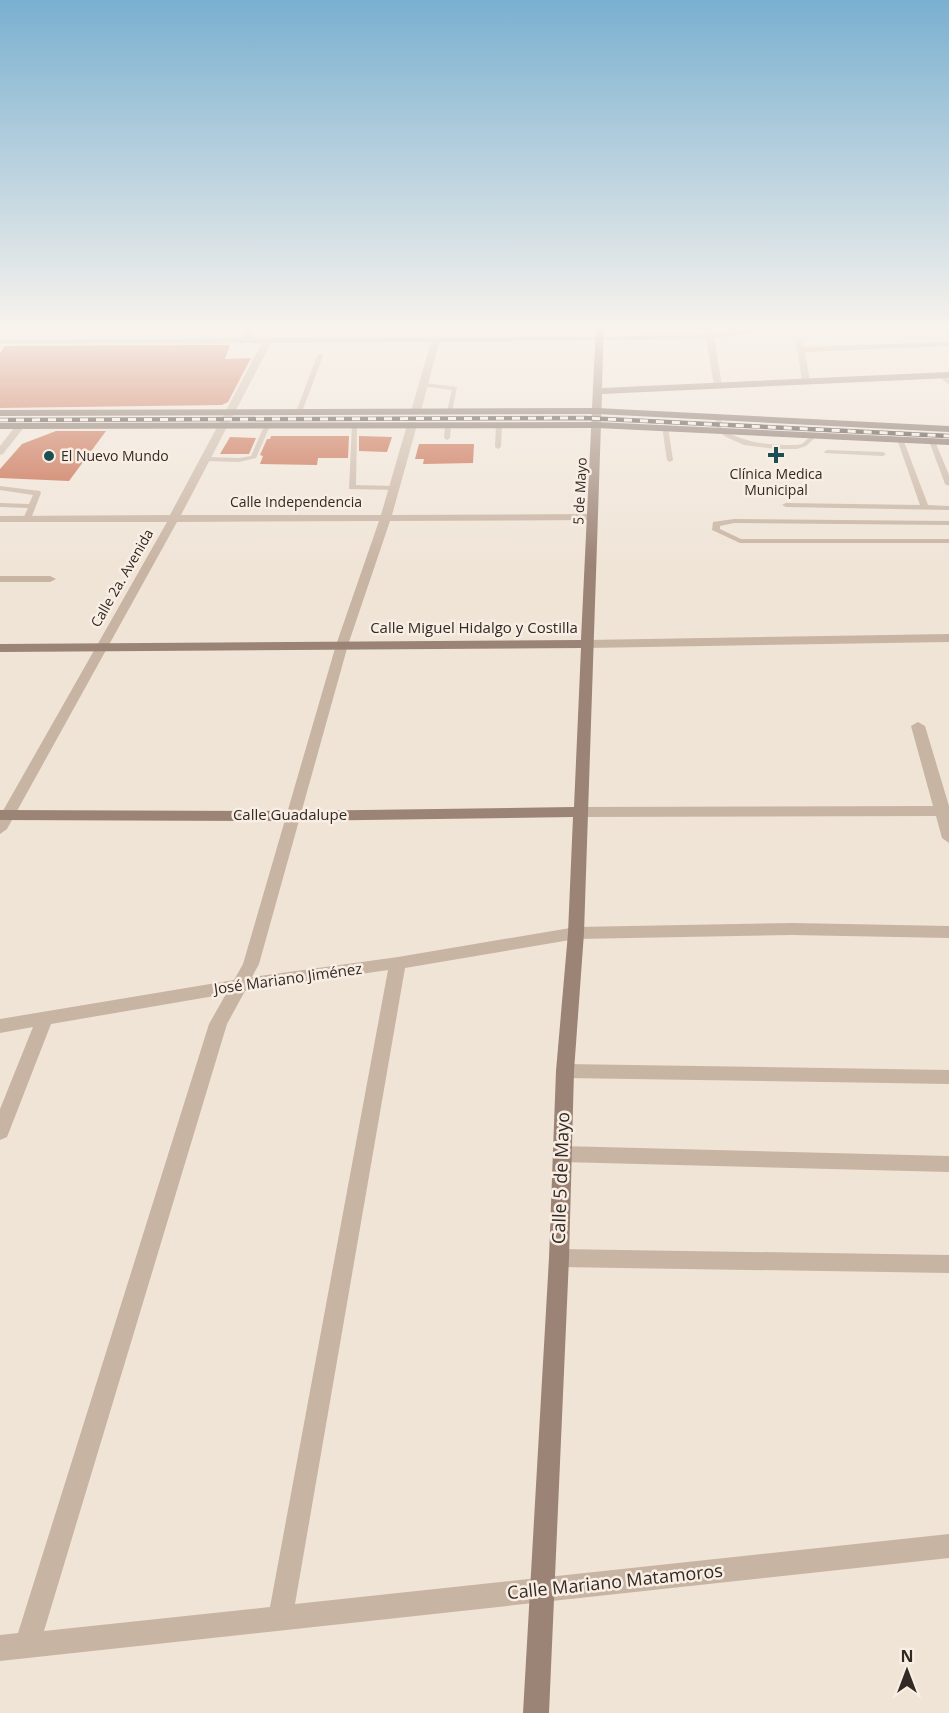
<svg xmlns="http://www.w3.org/2000/svg" width="949" height="1713" viewBox="0 0 949 1713" font-family="'Open Sans',sans-serif">
<style>
.building{fill:#c46241}
.lines{fill:none;stroke-linecap:round;stroke-linejoin:round}
.lane{fill:#c8b4a3;fill-rule:evenodd}
.street{fill:#c8b4a3;fill-rule:evenodd}
.secondary{fill:#9b8375;fill-rule:evenodd}
.primary{fill:#756156;fill-rule:evenodd}
.rail-casing{stroke:#332925;stroke-width:4.5}
.rail{stroke:#f8eee3;stroke-width:3;stroke-dasharray:8;stroke-linecap:butt}
.poi-dot{fill:#1c4f53;stroke:#f8eee3;stroke-width:2}
.labels{text-anchor:middle;stroke-width:5;stroke-linejoin:round;paint-order:stroke}
.far-poi-label{font-size:14px;fill:#332925;stroke:#f8eee3;text-anchor:start}
.far-street-label{font-size:14px;fill:#332925;stroke:#f8eee3}
.street-label{font-size:15px;fill:#332925;stroke:#f8eee3}
.near-street-label{font-size:18px;fill:#332925;stroke:#f8eee3}
</style>
<rect width="100%" height="100%" fill="#f0e4d7"/>
<g class="building">
<path d="M230 345 225 359 251 358 228 402 222 405 0 408V353L5 346Z"/>
<path d="M56 431H106L69 481 0 478V469L22 444Z"/>
<path d="M271 436H349L348 458H318L317 465 260 464 263 456 260 455 267 439H270Z"/>
<path d="M359 436 392 437 387 452 359 451Z"/>
<path d="M230 437 256 438 249 454H220Z"/>
<path d="M419 444H474L473 463 423 464 424 459H415Z"/>
</g>
<g class="lines">
<g class="lane">
<path d="M320 354 323 356 302 412 297 413 296 412 317 356Z"/>
<path d="M939 374H943L949 380V385L939 376Z"/>
<path d="M424 383 457 387 452 412 447 411 452 390 422 386V384Z"/>
<path d="M718 415 721 417 722 429C746 444 770 445 797 445L802 444 813 434 818 435 806 446 797 449H776L744 445 726 437 717 431 715 417Z"/>
<path d="M499 422 502 424 501 447 498 449 495 447 496 424Z"/>
<path d="M448 423 451 425 450 438 447 440 444 438 445 425Z"/>
<path d="M267 424 270 426 256 458 239 462 207 461 204 459 207 457 239 458 251 456 264 426Z"/>
<path d="M352 424 357 425 356 485 395 486 399 488 398 490 349 489Z"/>
<path d="M665 425 668 427 673 460 670 462 667 460 662 427Z"/>
<path d="M900 437 903 439 928 505 949 506V510L786 507 782 505 786 503 920 505 897 439Z"/>
<path d="M932 439 935 441 949 475V486L945 484 929 441Z"/>
<path d="M827 450 883 452 886 454 883 456 825 453 824 452Z"/>
<path d="M0 486 40 491 41 493 30 521 23 519 28 508 0 507V503L29 504 33 495 0 490Z"/>
<path d="M734 519 949 521V525L734 523 720 526V529L741 539H949V543H740L712 530 713 522Z"/>
</g>
<g class="street">
<path d="M247 325H255L252 338 600 337 705 334 704 325H712L713 333 790 325H823L714 338 722 385 718 388 714 385 706 339 439 342 421 411 416 414 411 411 431 342 271 343 181 515H381L407 425 412 422 417 425 392 515 592 514 597 517 592 520 390 521 348 645 259 964 252 977 398 957 576 927 792 923 949 926V938L792 935 576 939 405 968 295 1604 949 1534V1558L0 1661V1635L18 1633 209 1024 226 994 51 1024 9 1132 7 1137 0 1140V1109L33 1027 0 1033V1019L234 980 243 964 336 645 379 521 177 522 7 829 0 834V816L167 522H0V516L170 515 262 343 0 344V340L243 338ZM388 970 270 1607 44 1631 227 1024 245 991Z"/>
<path d="M796 341H802L804 347 949 342V346L805 352 810 381 806 384 802 381Z"/>
<path d="M17 424 25 426 3 454 0 455V446Z"/>
<path d="M0 576H50L56 579 50 582H0Z"/>
<path d="M949 634V642L587 648 581 644 587 640Z"/>
<path d="M918 722 925 726 949 806V843L942 838 936 816 581 817 574 812 581 807 933 806 911 726Z"/>
<path d="M565 1064 949 1070V1084L565 1078 559 1076 556 1071 559 1066Z"/>
<path d="M562 1146 949 1156V1172L562 1162 555 1160 553 1154 555 1148Z"/>
<path d="M559 1249 949 1255V1273L559 1267 552 1264 549 1258 552 1252Z"/>
</g>
<path class="secondary" d="M596 325H604L602 388 949 372V378L602 394 584 933 574 1071 569 1258 549 1713H523L549 1258 556 1071 568 933 573 817 291 821 0 820V810L291 811 574 807 581 648 0 652V644L581 640Z"/>
<g class="primary">
<path d="M597 408 949 426V432L597 414 0 416V410Z"/>
<path d="M597 422 949 439V445L597 428 0 429V423Z"/>
</g>
<g class="rail-casing">
<path id="rail" d="M0 420 585 418 949 436"/>
</g>
<use href="#rail" class="rail"/>
</g>
<linearGradient id="sky" x2="0" y2="1"><stop stop-color="#7ab0d0"/><stop offset="0.58" stop-color="#f8f3ed"/><stop offset="1" stop-color="#f8f3ed" stop-opacity="0"/></linearGradient>
<rect width="949" height="565" fill="url(#sky)"/>
<g class="poi-dot">
<path d="M773 446h6v6h6v6h-6v6h-6v-6h-6v-6h6z"/>
<circle cx="49" cy="456" r="6"/>
</g>
<g class="labels">
<g class="far-poi-label">
<text x="61" y="461">El Nuevo Mundo</text>
<text x="776" y="479" text-anchor="middle">Clínica Medica<tspan x="776" dy="16">Municipal</tspan></text>
</g>
<g class="far-street-label">
<text transform="translate(580 491) rotate(-87)" y="5">5 de Mayo</text>
<text x="296" y="507">Calle Independencia</text>
<text transform="translate(122 578) rotate(-60)" y="5">Calle 2a. Avenida</text>
</g>
<g class="street-label">
<text x="474" y="633">Calle Miguel Hidalgo y Costilla</text>
<text x="290" y="820">Calle Guadalupe</text>
<text transform="translate(288 979) rotate(-8)" y="5">José Mariano Jiménez</text>
</g>
<g class="near-street-label">
<text transform="translate(561 1178) rotate(-88)" y="6">Calle 5 de Mayo</text>
<text transform="translate(615 1582) rotate(-6)" y="6">Calle Mariano Matamoros</text>
</g>
</g>
<g transform="translate(907 1671)" stroke="#f8eee3" stroke-width="4.5" paint-order="stroke">
<path d="M0-4.5L10 22L0 15L-10 22Z" fill="#332925"/>
<text y="-9" font-size="16" font-weight="bold" text-anchor="middle" fill="#332925">N</text>
</g>
</svg>
